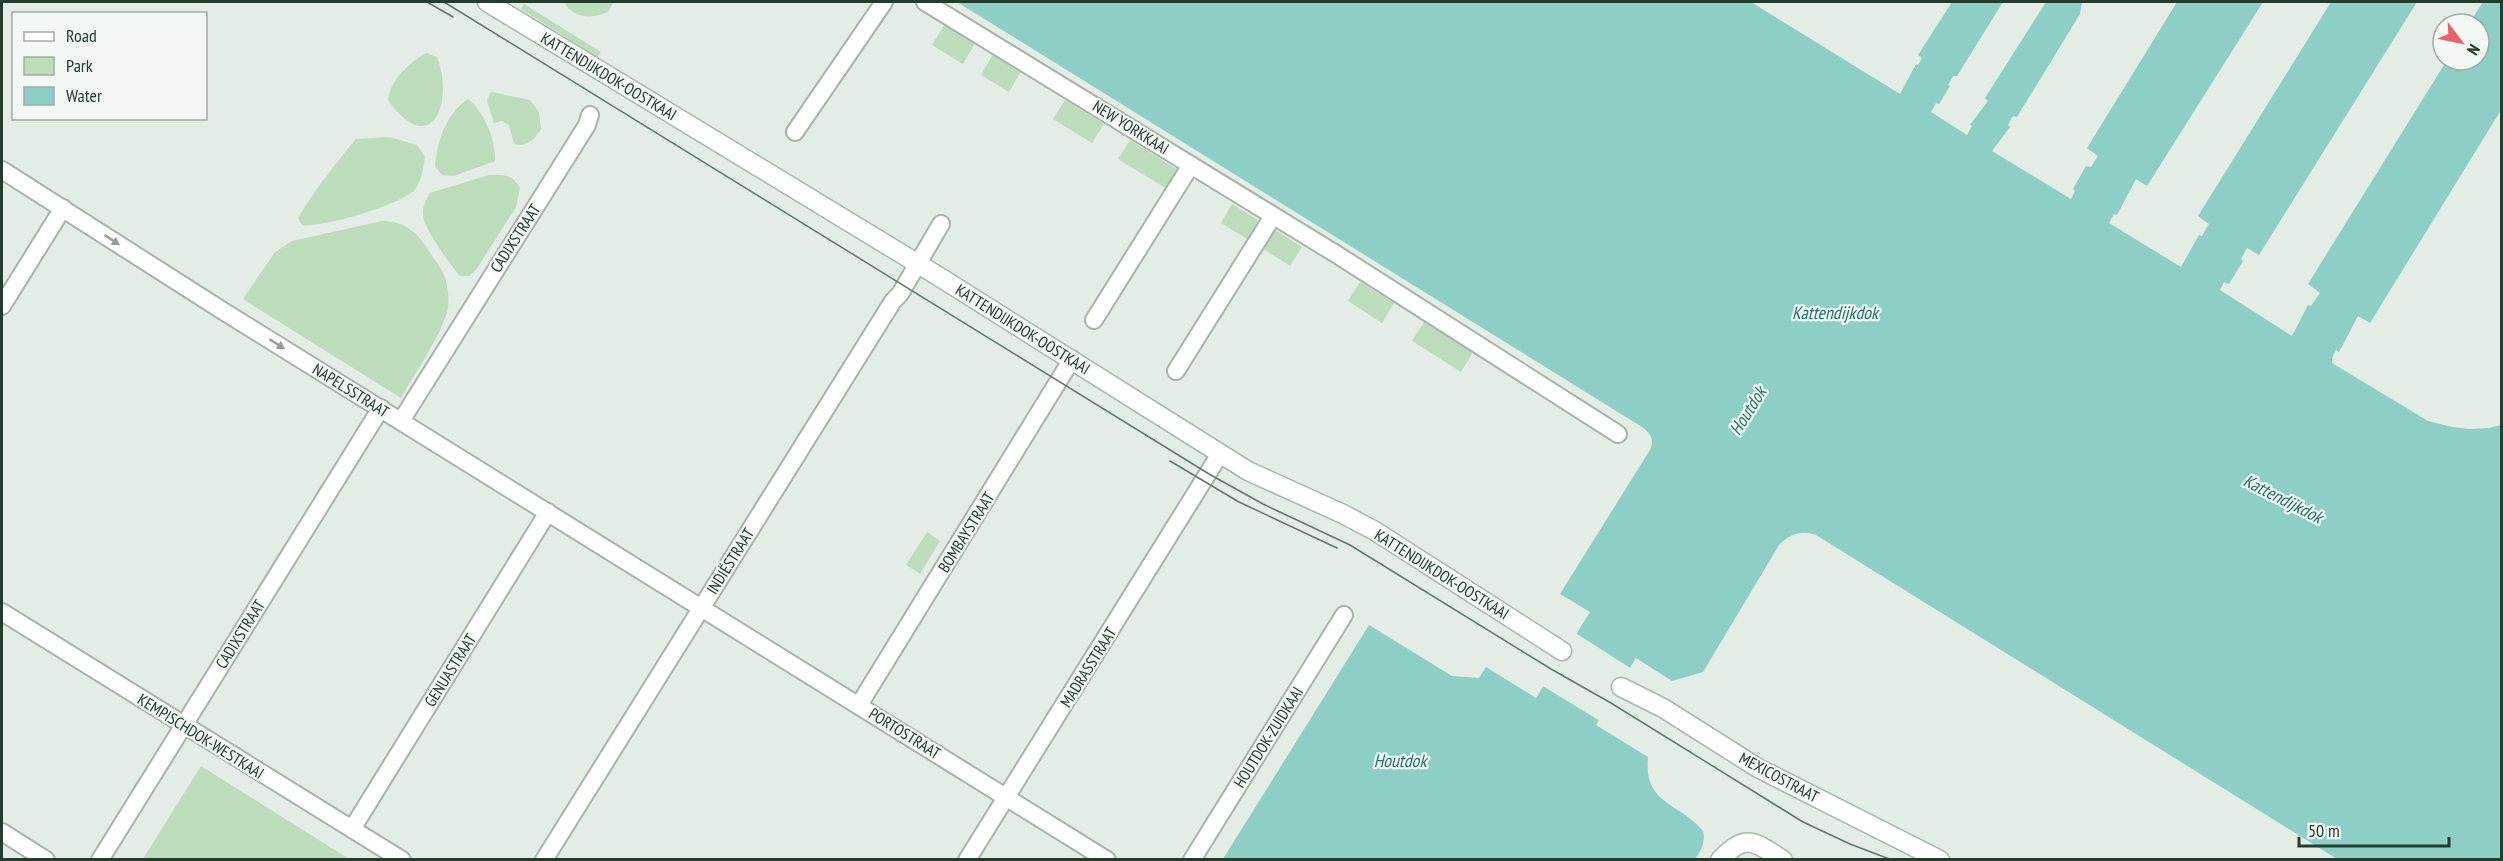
<svg xmlns="http://www.w3.org/2000/svg" width="2503" height="861" viewBox="0 0 2503 861" font-family="'PT Sans Narrow',sans-serif">
<style>
.green{fill:#bddcbc}
.water{fill:#8dcec5}
.pier{fill:#e3ece5}
.lines{fill:none;stroke-linecap:round;stroke-linejoin:round}
.street-casing{stroke:#a6b4aa;stroke-width:20}
.secondary-casing{stroke:#a4baac;stroke-width:21}
.street{stroke:#fff;stroke-width:16}
.secondary{stroke:#fff;stroke-width:18}
.tram{stroke:#5e7869;stroke-width:1.5}
.oneway{fill:#919e96}
.labels{text-anchor:middle;stroke-width:4.5;stroke-linejoin:round;paint-order:stroke}
.street-label{font-size:16px;fill:#233c2e;stroke:#f3f8f4}
.water-label{font-size:18px;font-style:italic;fill:#20756a;stroke:#f3f8f4}
</style>
<rect width="100%" height="100%" fill="#e3ece5"/>
<g class="green">
<path d="M564 2H612L613 3 608 12C592 19 574 19 564 2Z"/>
<path d="M524 4 601 52 597 57 521 9Z"/>
<path d="M945 24 975 43 963 64 932 45Z"/>
<path d="M426 53 437 57C455 104 430 160 388 100 390 80 409 63 426 53Z"/>
<path d="M993 54 1021 71 1009 92 981 75Z"/>
<path d="M491 92 530 100 539 112 541 129C535 139 527 148 514 144L509 125 502 121 494 123 487 101Z"/>
<path d="M468 99C484 111 496 141 495 161L454 176 442 175 435 166C437 141 446 114 468 99Z"/>
<path d="M1065 100 1104 124 1092 143 1053 119Z"/>
<path d="M389 137 417 145 425 157C423 168 422 179 416 188 405 204 322 228 302 225L298 218C315 190 335 164 356 139Z"/>
<path d="M1130 140 1178 170 1167 189 1118 159Z"/>
<path d="M489 175C504 175 513 174 520 188L516 207 476 270 469 276H460C451 266 423 227 423 215 422 207 426 200 430 193Z"/>
<path d="M1232 204 1258 220 1247 239 1221 223Z"/>
<path d="M382 221C403 221 415 230 427 248 432 256 440 266 444 275 448 285 450 302 447 312 441 335 414 375 401 398L243 299 275 252 292 241Z"/>
<path d="M1274 229 1302 247 1290 266 1262 248Z"/>
<path d="M1360 282 1394 303 1382 323 1348 301Z"/>
<path d="M1424 322 1473 352 1461 372 1412 341Z"/>
<path d="M927 532 940 541 920 574 906 565Z"/>
<path d="M201 766 349 859H143Z"/>
</g>
<path class="water" d="M957 2H1751L1900 94 1916 64 1918 65 1922 58 1918 55 1952 2H2003L1957 76H1953L1948 85 1950 86 1939 104 1936 103 1931 112 1967 135 1972 126 1970 125 1988 101 1985 98 2046 2H2082L2080 14 2017 117 2013 116 2008 125 2010 127 1992 151 2071 199 2075 191 2073 189 2086 166 2091 167 2098 156 2087 148 2177 2H2263L2147 186 2136 179 2117 215 2114 214 2109 223 2181 267 2199 235 2202 236 2209 224 2198 216 2331 2H2417L2259 255 2247 248 2241 259 2243 261 2229 284 2224 282 2220 290 2292 336 2308 305 2311 306 2320 293 2308 284 2447 60H2479V24H2469L2483 2H2501V110L2370 323 2358 316 2339 352 2336 350 2332 358V363L2428 421 2452 427 2470 429 2489 428 2501 425V859H2337L1816 535C1801 530 1790 534 1779 545L1703 672 1672 681 1636 658 1596 725 1648 757C1643 805 1679 802 1703 831 1706 841 1701 851 1695 859H1223L1369 625 1452 676 1479 678 1486 667 1536 698 1590 612 1560 594 1650 450C1655 440 1651 434 1642 427Z"/>
<path class="pier" d="M1574 632 1632 669 1600 721 1541 685Z"/>
<g class="lines">
<g class="street-casing">
<g id="street">
<path d="M925 2 1336 254 1618 434"/>
<path d="M795 132 884 2"/>
<path d="M2 170 223 311 1107 860"/>
<path d="M2 306 63 208"/>
<path d="M1094 320 1191 165"/>
<path d="M1176 371 1273 216"/>
<path d="M401 421 587 125 590 115"/>
<path d="M2 612 402 860"/>
<path d="M859 705 1072 359"/>
<path d="M352 829 548 512"/>
<path d="M2 832 46 860"/>
<path d="M100 860 381 408"/>
<path d="M544 860 893 301 900 294 941 224"/>
<path d="M967 860 1220 454"/>
<path d="M1192 860 1344 615"/>
</g>
</g>
<g class="secondary-casing">
<g id="secondary">
<path d="M487 2 938 276 1248 471 1343 514 1375 531 1562 651"/>
<path d="M1621 687 1663 708 1758 768 1940 860"/>
<path d="M1720 860C1746 832 1755 842 1783 860"/>
</g>
</g>
<use href="#street" class="street"/>
<use href="#secondary" class="secondary"/>
<g class="tram">
<path d="M427 2 453 17"/>
<path d="M444 2 1209 474 1263 504 1350 545 1551 669 1611 703 1803 822 1850 844 1892 860"/>
<path d="M1170 461 1239 502 1337 548"/>
</g>
</g>
<defs><path id="oneway-solid" d="M-6-.8H1V-3.2L6.5 0L1 3.2V.8H-6Z" transform="scale(1.5)"/></defs>
<g class="oneway">
<use href="#oneway-solid" transform="translate(112 240) rotate(33)"/>
<use href="#oneway-solid" transform="translate(277 344) rotate(32)"/>
</g>
<g class="labels">
<g class="street-label">
<text transform="translate(609 76) rotate(31)" y="6">KATTENDIJKDOK-OOSTKAAI</text>
<text transform="translate(1131 127) rotate(32)" y="6">NEW YORKKAAI</text>
<text transform="translate(515 238) rotate(-57)" y="6">CADIXSTRAAT</text>
<text transform="translate(1023 329) rotate(32)" y="6">KATTENDIJKDOK-OOSTKAAI</text>
<text transform="translate(351 390) rotate(32)" y="6">NAPELSSTRAAT</text>
<text transform="translate(966 532) rotate(-58)" y="6">BOMBAYSTRAAT</text>
<text transform="translate(730 561) rotate(-58)" y="6">INDIËSTRAAT</text>
<text transform="translate(1442 574) rotate(32)" y="6">KATTENDIJKDOK-OOSTKAAI</text>
<text transform="translate(240 634) rotate(-58)" y="6">CADIXSTRAAT</text>
<text transform="translate(1088 667) rotate(-58)" y="6">MADRASSTRAAT</text>
<text transform="translate(450 670) rotate(-58)" y="6">GENUASTRAAT</text>
<text transform="translate(905 733) rotate(32)" y="6">PORTOSTRAAT</text>
<text transform="translate(201 736) rotate(32)" y="6">KEMPISCHDOK-WESTKAAI</text>
<text transform="translate(1268 737) rotate(-58)" y="6">HOUTDOK-ZUIDKAAI</text>
<text transform="translate(1779 777) rotate(28)" y="6">MEXICOSTRAAT</text>
</g>
<g class="water-label">
<text x="1835" y="319">Kattendijkdok</text>
<text transform="translate(1748 411) rotate(-58)" y="6">Houtdok</text>
<text transform="translate(2283 499) rotate(27)" y="6">Kattendijkdok</text>
<text x="1400" y="767">Houtdok</text>
</g>
</g>
<rect width="2503" height="861" fill="none" stroke="#233c2e" stroke-width="6"/>
<rect x="12" y="12" width="195" height="108" fill="#f3f8f4" stroke="#a0ada5" stroke-width="1.5"/>
<rect x="24" y="32" width="30" height="9" fill="#ffffff" stroke="#a0ada5" stroke-width="1.5"/>
<text x="66" y="42" font-size="18" fill="#233c2e">Road</text>
<rect x="24" y="57" width="30" height="18" fill="#bddcbc" stroke="#a0ada5" stroke-width="1.5"/>
<text x="66" y="72" font-size="18" fill="#233c2e">Park</text>
<rect x="24" y="87" width="30" height="18" fill="#8dcec5" stroke="#a0ada5" stroke-width="1.5"/>
<text x="66" y="102" font-size="18" fill="#233c2e">Water</text>
<g transform="translate(2461 42) rotate(122)"><circle r="28" fill="#f3f8f4" stroke="#a0ada5" stroke-width="1.5"/>
<path d="M0-4.5L10 22L0 15L-10 22Z" fill="#eb6168"/>
<text y="-9" font-size="16" font-weight="bold" text-anchor="middle" fill="#233c2e">N</text>
</g>
<path d="M2299 837v9h150v-9" fill="none" stroke="#233c2e" stroke-width="3"/>
<text x="2308" y="837" font-size="18" fill="#233c2e" stroke="#f3f8f4" stroke-width="4.5" paint-order="stroke">50 m</text>
</svg>
